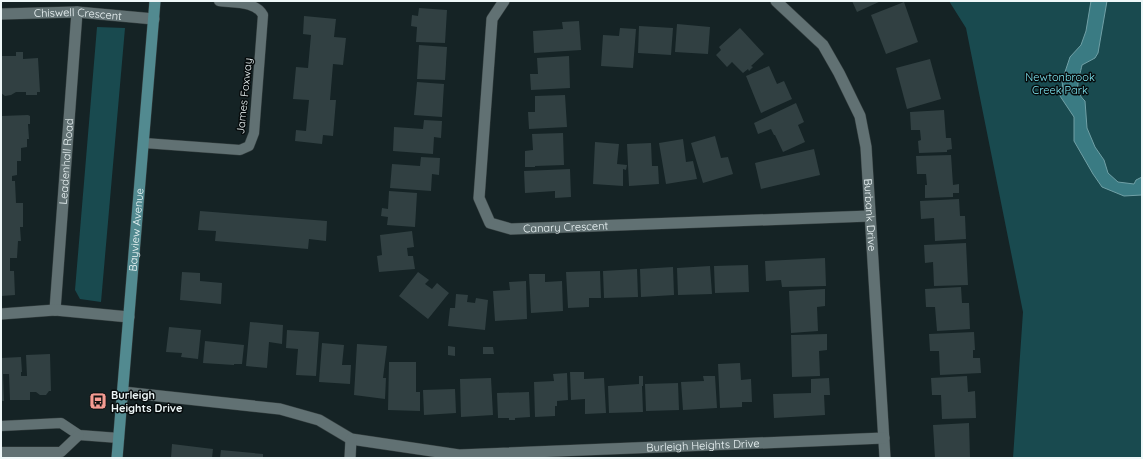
<svg xmlns="http://www.w3.org/2000/svg" width="1143" height="459" viewBox="0 0 1143 459" font-family="Quicksand,sans-serif">
<style>
.green{fill:#194a4f}
.water{fill:#3a7b83;stroke:#70a0a6}
.building{fill:#314042}
.lines{fill:none;stroke-linecap:round;stroke-linejoin:round}
.service-casing{stroke:#364041;stroke-width:11}
.minor-casing{stroke:#364041;stroke-width:12}
.secondary-casing{stroke:#364041;stroke-width:12}
.service{stroke:#617173;stroke-width:10}
.minor{stroke:#617173;stroke-width:11}
.secondary{stroke:#528a90;stroke-width:11}
.labels{text-anchor:middle;stroke-width:3;stroke-linejoin:round;paint-order:stroke}
.street-label{font-size:11px;fill:#eef7f8;stroke:#060b0c}
.park-label{font-size:11px;fill:#80e7f3;stroke:#060b0c}
.poi-label{font-size:11px;font-weight:bold;fill:#eef7f8;stroke:#060b0c;text-anchor:start}
</style>
<rect width="100%" height="100%" fill="#152325"/>
<g class="green">
<path d="M949 1H1142V458H1013L1023 312 966 28Z"/>
<path d="M97 27 125 28 101 302 80 299 75 290Z"/>
</g>
<path class="water" d="M1091 1H1107L1098 53 1095 58 1082 65C1079 80 1073 90 1085 101L1087 128 1095 147 1104 160 1108 173 1118 182 1134 184 1136 180 1142 177V195L1124 196 1102 187 1093 174 1074 141V117L1060 96 1063 89 1062 81 1070 57 1081 45 1086 31Z"/>
<g class="building">
<path d="M852 1H881L857 12Z"/>
<path d="M904 2 918 42 886 54 871 15Z"/>
<path d="M419 8 447 10 445 43 416 42 417 27 411 26 412 15 418 16Z"/>
<path d="M304 16 336 19 334 37 346 38 343 65 333 64 330 100H336L333 136 323 135 322 144 295 141 296 130 306 131 309 100 293 99 296 67 308 68 311 35 303 34Z"/>
<path d="M579 21 581 50 534 53 533 31 563 29 562 22Z"/>
<path d="M677 24 710 27 708 54 675 52Z"/>
<path d="M639 26 673 28 671 55 638 53Z"/>
<path d="M620 28 636 29 633 68 601 66 603 35 619 36Z"/>
<path d="M740 28 764 54 751 66 753 67 749 71 748 69 743 73 732 62 727 67 716 55 721 50 719 47Z"/>
<path d="M419 45 447 47 445 80 417 79Z"/>
<path d="M16 52H23V59L38 58 40 92H37V95H26V92H16L11 95 5 96 1 93V56H16Z"/>
<path d="M569 56 570 88 531 90 530 74H538L537 58Z"/>
<path d="M930 59 941 99 907 109 896 68Z"/>
<path d="M769 66 777 84 784 81 792 99 761 113 746 76Z"/>
<path d="M417 82 444 84 442 117 414 115Z"/>
<path d="M565 95 567 127 529 129 528 112H535V96Z"/>
<path d="M796 103 804 122 798 125 805 142 783 152 775 135H774L771 129 758 134 754 123Z"/>
<path d="M944 110 946 138H951L952 149 947 150V152L919 153 918 141 921 140 920 130H911L910 112Z"/>
<path d="M28 115 30 116V124H28L29 139H27V147L21 148V161H17V175L12 176V181H15L16 203H23V227H20L21 241H18L17 258H10V271H14L15 295 1 296V116Z"/>
<path d="M424 120 442 121 441 138 434 137 433 154 393 151 394 127 423 129Z"/>
<path d="M563 133 564 165 535 166V167H525V151L533 150 532 134Z"/>
<path d="M715 136 721 158 728 157 733 174 703 183 691 143Z"/>
<path d="M683 139 686 162 693 161 697 179 666 184 659 143Z"/>
<path d="M595 142 619 144 617 164 627 165 626 170 623 169V186L593 184Z"/>
<path d="M651 143 652 166H658L659 184 629 186 627 144Z"/>
<path d="M814 149 820 175 761 189 755 163Z"/>
<path d="M951 155 953 185 959 184V193H953V197L925 198V185H927L926 174H917L916 156Z"/>
<path d="M421 157 440 158 439 175 432 174 431 191 390 188 392 164 420 166Z"/>
<path d="M570 169 571 197 555 198V191L525 193 524 171Z"/>
<path d="M389 191 417 193 415 227 387 225 388 217 381 216 382 208 388 209Z"/>
<path d="M959 199 960 216H965L966 239 935 241 934 218 921 219 920 201Z"/>
<path d="M200 211 327 221 326 241 309 239 308 249 215 241 216 231 198 230Z"/>
<path d="M412 231 414 247 407 248 408 256H413L415 269 379 272 377 256 382 255 380 235Z"/>
<path d="M966 243 968 285 934 286 933 262 925 263 924 245Z"/>
<path d="M825 258 826 286 782 287 781 280 766 281 765 261Z"/>
<path d="M748 265 749 292 715 293 714 266Z"/>
<path d="M710 266 712 294 678 295 677 268Z"/>
<path d="M673 267 674 295 641 297 640 269Z"/>
<path d="M637 269 638 297 604 298 603 271Z"/>
<path d="M600 271 601 298H589V307L568 308 566 272Z"/>
<path d="M182 272 200 273V281L222 283 221 304 180 300Z"/>
<path d="M418 272 429 280 425 284 432 289 437 283 449 293 428 319 399 296Z"/>
<path d="M529 274H545V282L562 281 563 311 531 313Z"/>
<path d="M526 281 527 319 495 321 493 291 510 290 509 282Z"/>
<path d="M961 287 962 303H969L970 329 937 331 935 307H926L925 289Z"/>
<path d="M825 289V306L817 307 818 331 791 333 789 291Z"/>
<path d="M456 294 468 295 467 302 475 303 476 298 488 300 485 330 448 326 450 308H455Z"/>
<path d="M250 322 283 325 282 344 269 342 267 368 246 366Z"/>
<path d="M169 327 201 330 198 359 181 357 182 353 166 352Z"/>
<path d="M287 330 319 332 316 376 296 375 298 349 286 348Z"/>
<path d="M974 332 975 350H973V358H980L981 373 940 375 939 351H930L929 334Z"/>
<path d="M827 334V350L819 351 820 376 792 377 791 335Z"/>
<path d="M205 341 244 345 242 364H234V365L203 363Z"/>
<path d="M322 343 344 345 342 365H351L350 384 319 382Z"/>
<path d="M357 344 387 346 383 378H386L385 399 354 395Z"/>
<path d="M448 346 455 347V356L448 355Z"/>
<path d="M483 347H493L494 354H483Z"/>
<path d="M50 354 51 391H49L46 395H40L36 392H30V400H10L9 374H3L4 401H1V358L21 357 22 372H21V376H27L26 355Z"/>
<path d="M389 362H416V392H420V411L388 410Z"/>
<path d="M740 363 741 380 751 379 752 402H742V407L720 408 718 364Z"/>
<path d="M570 372H584V379L604 378 606 413 585 414V399L571 400Z"/>
<path d="M567 373 568 400 557 401V406H555V416L535 417 534 382 554 381 553 374Z"/>
<path d="M639 376H643V386H642L643 412 609 413 608 386 639 384Z"/>
<path d="M703 376H715L717 408 683 410 681 382 704 381Z"/>
<path d="M967 376 968 392 975 391 976 418 942 419 941 395H932L931 378Z"/>
<path d="M491 378 493 415 461 417 460 379Z"/>
<path d="M829 378 830 395H824L825 415 774 418 773 394 811 393V379Z"/>
<path d="M678 383 679 410 646 411 645 384Z"/>
<path d="M455 389 456 413 424 415 423 390Z"/>
<path d="M529 392 530 417 515 418V420H509V418H498L497 393Z"/>
<path d="M969 423 970 458H935L933 425Z"/>
<path d="M172 444 213 449 212 458H171Z"/>
<path d="M221 450 263 454V458H220Z"/>
</g>
<g class="lines">
<g class="service-casing">
<g id="service">
<path d="M144 143 240 150 249 146 254 133 263 15C256 1 233 3 219 1"/>
<path d="M1 426 61 423 79 435 119 438"/>
<path d="M1 452H61L79 435"/>
</g>
</g>
<g class="minor-casing">
<g id="minor">
<path id="s1" d="M504 1 492 19 479 198 490 223 511 229 870 216"/>
<path id="s2" d="M776 1 823 45 839 73 860 116 866 147 885 458"/>
<path id="s3" d="M1 14 77 12 154 19"/>
<path id="s4" d="M55 310 77 12"/>
<path d="M1 314 55 310 129 317"/>
<path id="s5" d="M123 392 280 409 319 420 351 439 459 455 884 438"/>
<path d="M350 458 351 439"/>
</g>
</g>
<g class="secondary-casing">
<g id="secondary">
<path id="s6" d="M117 458 155 1"/>
</g>
</g>
<use href="#service" class="service"/>
<use href="#minor" class="minor"/>
<use href="#secondary" class="secondary"/>
</g>
<defs>
<g id="bus-square" transform="scale(0.9)"><rect x="-9" y="-9" width="18" height="18" rx="4" fill="#f59c93" stroke="#060b0c"/><path d="M-5-6H5V4H4V6H2V4H-2V6H-4V4H-5ZM-3.5-4V0h7V-4ZM-3.5 1.2v1.5H-2V1.2ZM2 1.2v1.5H3.5V1.2Z" fill="#111"/></g>
</defs>
<g fill-rule="evenodd">
<use href="#bus-square" x="98" y="401"/>
</g>
<g class="labels">
<g class="street-label">
<text dy="4" stroke="none"><textPath href="#s3" startOffset="77">Chiswell Crescent</textPath></text>
<text transform="translate(244 96) rotate(-84)" y="4">James Foxway</text>
<text dy="4" stroke="none"><textPath href="#s4" startOffset="149">Leadenhall Road</textPath></text>
<text dy="4" stroke="none"><textPath href="#s2" startOffset="244">Burbank Drive</textPath></text>
<text dy="4" stroke="none"><textPath href="#s1" startOffset="305">Canary Crescent</textPath></text>
<text dy="4" stroke="none"><textPath href="#s6" startOffset="229">Bayview Avenue</textPath></text>
<text dy="4" stroke="none"><textPath href="#s5" startOffset="589">Burleigh Heights Drive</textPath></text>
</g>
<g class="park-label">
<text x="1060" y="81">Newtonbrook<tspan x="1060" dy="13">Creek Park</tspan></text>
</g>
<g class="poi-label">
<text x="111" y="399">Burleigh<tspan x="111" dy="13">Heights Drive</tspan></text>
</g>
</g>
<rect width="1143" height="459" fill="none" stroke="#eef7f8" stroke-width="4"/>
</svg>
